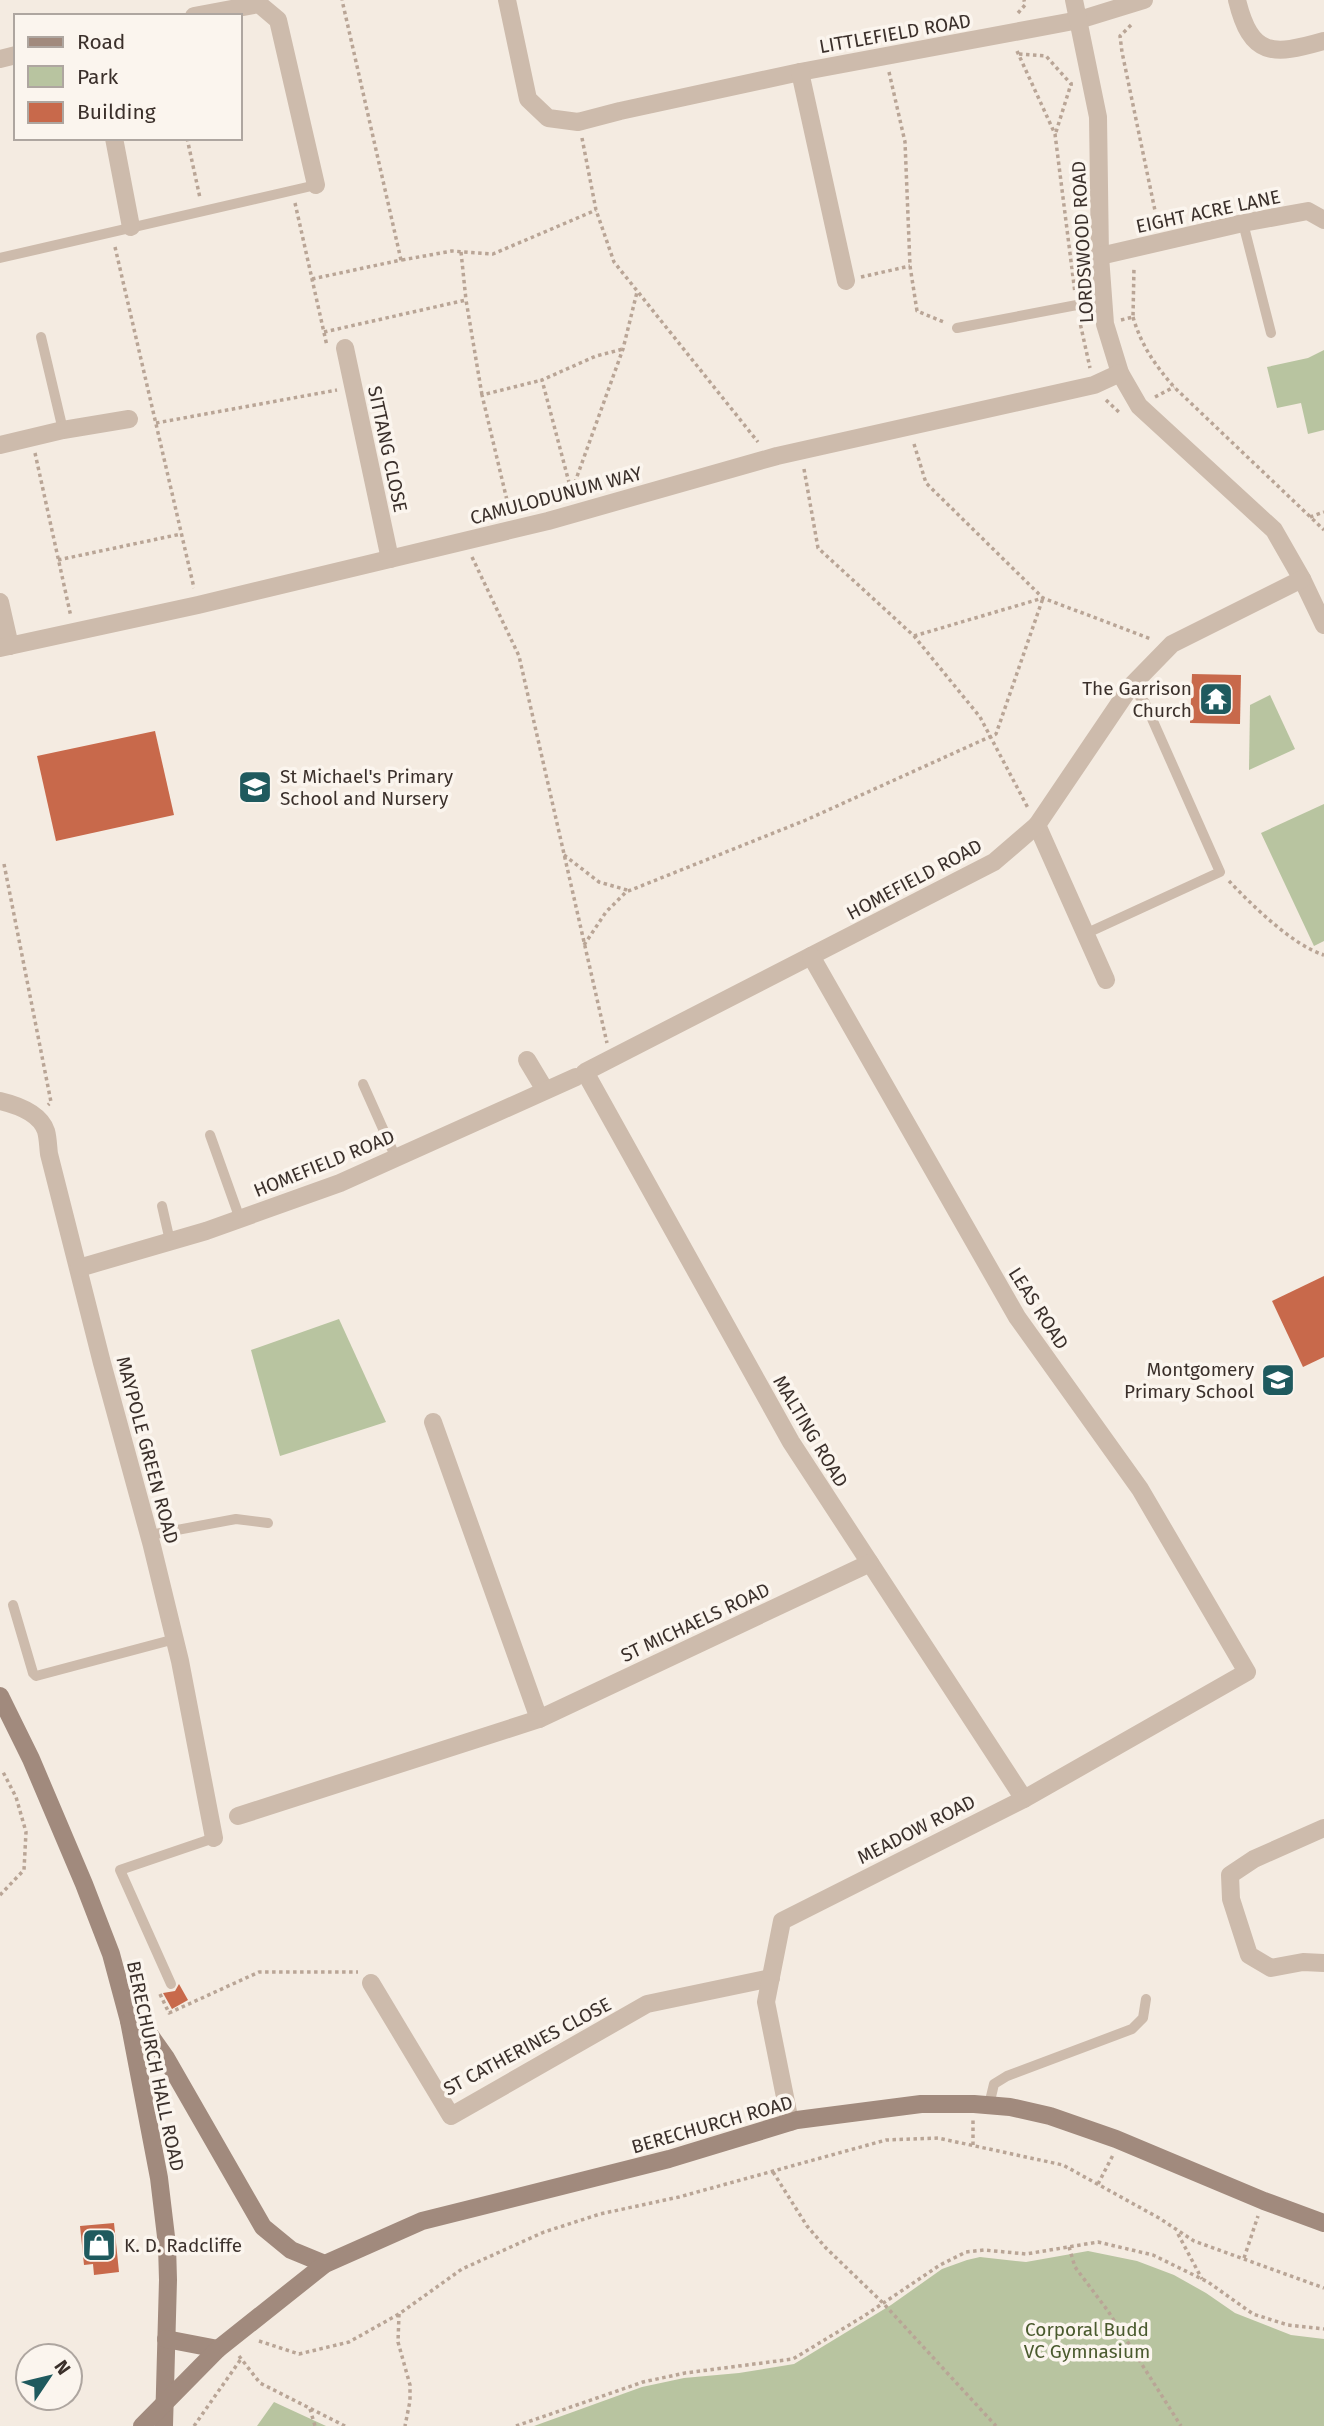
<svg xmlns="http://www.w3.org/2000/svg" width="1324" height="2426" viewBox="0 0 1324 2426" font-family="'Fira Sans',sans-serif">
<style>
.green{fill:#b8c4a0}
.building{fill:#c8694b}
.lines{fill:none;stroke-linecap:round;stroke-linejoin:round}
.path{stroke:#b9a596;stroke-width:3.5;stroke-dasharray:3.5 3.5;stroke-linecap:butt}
.lane{stroke:#cdbbac;stroke-width:10}
.street{stroke:#cdbbac;stroke-width:18}
.secondary{stroke:#a18a7d;stroke-width:18}
.labels{text-anchor:middle;stroke-width:7;stroke-linejoin:round;paint-order:stroke}
.street-label{font-size:19px;fill:#3b302b;stroke:#fbf5ee}
.poi-label{font-size:19px;fill:#3b302b;stroke:#fbf5ee;text-anchor:end}
.park-label{font-size:19px;fill:#4a5a2e;stroke:#fbf5ee}
</style>
<rect width="100%" height="100%" fill="#f4ebe1"/>
<g class="green">
<path d="M1324 350V430L1308 434 1301 403 1277 408 1267 367 1308 358Z"/>
<path d="M1270 695 1295 749 1249 770 1250 705Z"/>
<path d="M1324 804V941L1314 946 1261 833Z"/>
<path d="M339 1319 386 1422 280 1456 251 1350Z"/>
<path d="M1088 2251 1137 2261 1174 2275 1206 2293 1235 2313 1291 2335 1324 2339V2426H534L642 2387 684 2378 739 2373 794 2364 891 2305 942 2269 967 2260 980 2257 1026 2262Z"/>
<path d="M274 2402 326 2426H257Z"/>
</g>
<g class="building">
<path d="M1192 674 1241 675 1240 724 1190 723Z"/>
<path d="M155 731 174 815 56 841 37 756Z"/>
<path d="M1324 1276V1357L1303 1367 1272 1301Z"/>
<path d="M179 1984 188 2000 172 2009 163 1993 175 1991Z"/>
<path d="M114 2223 119 2272 94 2275 93 2264 84 2265 80 2226Z"/>
</g>
<g class="lines">
<g class="path">
<path d="M1018 13 1025 5 1024 0"/>
<path d="M1131 25 1120 36 1122 52 1158 225"/>
<path d="M1017 51 1055 134 1075 293"/>
<path d="M1019 54 1046 56 1071 84H1074"/>
<path d="M889 72 905 142 910 266 917 311 946 323"/>
<path d="M1056 132 1071 84"/>
<path d="M187 138 200 198"/>
<path d="M582 138 596 210 614 262 758 442"/>
<path d="M295 203 327 346"/>
<path d="M115 247 194 588"/>
<path d="M461 252 466 300"/>
<path d="M402 260 452 251 493 254 596 210"/>
<path d="M861 277 910 266"/>
<path d="M312 279 401 260 342 0"/>
<path d="M1133 317C1141 345 1155 365 1174 387L1324 530"/>
<path d="M1079 318 1090 368"/>
<path d="M1121 320 1133 317 1134 267"/>
<path d="M324 332 466 300 482 395"/>
<path d="M1155 397 1174 387"/>
<path d="M1106 400 1121 414"/>
<path d="M156 423 337 390"/>
<path d="M914 444 926 483 1043 598 1151 639"/>
<path d="M35 453 71 617"/>
<path d="M804 469 818 548 914 636 980 717 1028 808"/>
<path d="M571 490 542 380 596 356 623 349"/>
<path d="M570 496 623 349 637 292"/>
<path d="M510 513 482 395 542 380"/>
<path d="M1310 517 1324 512"/>
<path d="M472 557 519 656 607 1043"/>
<path d="M58 560 181 534"/>
<path d="M914 636 1043 598"/>
<path d="M564 855 599 882 627 890"/>
<path d="M4 864 51 1102 48 1105"/>
<path d="M1229 881C1252 905 1292 945 1324 955"/>
<path d="M584 945 606 912 626 892 806 820 996 734 1043 598"/>
<path d="M0 1895 24 1870 26 1832 16 1797 3 1772"/>
<path d="M160 1994 169 2013 259 1972H358"/>
<path d="M973 2145V2120"/>
<path d="M773 2172 807 2226 826 2248 883 2303 996 2426"/>
<path d="M1098 2184 1113 2155"/>
<path d="M1178 2234 1202 2279"/>
<path d="M1069 2247 1075 2267 1108 2311 1181 2426"/>
<path d="M1244 2258 1258 2216"/>
<path d="M399 2314 398 2342 410 2385V2401L405 2426"/>
<path d="M259 2341 299 2354 349 2342 399 2314 462 2269 544 2232 600 2214 679 2197 886 2140 938 2138 1063 2165 1159 2218 1194 2241 1324 2288"/>
<path d="M239 2356 260 2383 345 2426"/>
<path d="M310 2409 315 2426"/>
<path d="M194 2426 241 2359"/>
<path d="M516 2426 643 2382 685 2373 793 2359 864 2316 940 2265 966 2252 984 2250 1026 2254 1098 2242 1153 2255 1208 2282 1253 2314 1288 2325 1324 2329"/>
</g>
<g class="lane">
<path d="M1243 223 1271 333"/>
<path d="M0 258 316 185"/>
<path d="M957 328 1103 300"/>
<path d="M41 337 63 430"/>
<path d="M1085 934 1220 872 1145 703 1131 686"/>
<path d="M363 1084 396 1158"/>
<path d="M210 1135 240 1219"/>
<path d="M162 1206 170 1241"/>
<path d="M150 1535 236 1519 268 1523"/>
<path d="M13 1605 33 1673 36 1676 175 1639"/>
<path d="M171 1984 120 1870 214 1838"/>
<path d="M989 2105 994 2084 1007 2076 1132 2029 1143 2018 1146 1999"/>
</g>
<g class="street">
<path d="M507 0 528 99 548 118 578 122 620 111 800 72 1079 20 1144 0"/>
<path d="M1074 0 1098 117 1100 256 1105 324 1120 373 1139 406 1274 530 1302 579 1324 625"/>
<path d="M1237 0C1251 57 1272 56 1324 41"/>
<path d="M194 16 259 4 278 20 316 185"/>
<path d="M0 59 16 55"/>
<path d="M800 72 846 281"/>
<path d="M114 138 131 227"/>
<path d="M1100 256 1243 223 1308 211 1324 220"/>
<path d="M345 348 390 559"/>
<path d="M0 445 63 430 129 419"/>
<path d="M0 602 10 646"/>
<path d="M0 648 198 605 548 521 777 456 1094 385 1120 373"/>
<path d="M1037 825 1106 980"/>
<path d="M527 1060 545 1090"/>
<path d="M0 1101C17 1105 40 1113 46 1131 48 1138 48 1146 49 1154L102 1363 152 1546 180 1661 214 1838"/>
<path d="M79 1268 206 1231 340 1183 576 1077"/>
<path d="M433 1422 539 1719"/>
<path d="M1024 1799 791 1442 585 1072 994 862 1037 825 1131 686 1172 644 1302 579"/>
<path d="M238 1816 539 1719 870 1563"/>
<path d="M1324 1828 1254 1859 1230 1875 1231 1899 1249 1955 1271 1968 1303 1962 1324 1963"/>
<path d="M371 1983 451 2116 647 2004 771 1978"/>
<path d="M790 2122 766 2002 782 1921 1024 1799 1247 1672 1140 1489 1017 1317 811 956"/>
</g>
<g class="secondary">
<path d="M0 1696 31 1759 84 1884 111 1954 129 2021 159 2178 167 2245 168 2280 164 2426"/>
<path d="M129 2021 142 2024 166 2058 263 2227 291 2250 325 2264"/>
<path d="M166 2339 218 2349"/>
<path d="M142 2426 218 2349 325 2264 422 2221 669 2159 797 2120 921 2104H974L1010 2107 1050 2116 1116 2139 1264 2201 1324 2223"/>
</g>
</g>
<defs>
<g id="temple-square" transform="scale(1.75)"><rect x="-9" y="-9" width="18" height="18" rx="4" fill="#1f5a5e" stroke="#fbf5ee"/><path d="M0-6L5-2H3V0L6.5 2.5H4V6H1.5V3h-3V6H-4V2.5H-6.5L-3 0V-2H-5Z" fill="#fff"/></g>
<g id="school-square" transform="scale(1.75)"><rect x="-9" y="-9" width="18" height="18" rx="4" fill="#1f5a5e" stroke="#fbf5ee"/><path d="M0-5L7-2L0 1L-7-2ZM-4 1L0 2.5L4 1V4Q0 6-4 4Z" fill="#fff"/></g>
<g id="shop-square" transform="scale(1.75)"><rect x="-9" y="-9" width="18" height="18" rx="4" fill="#1f5a5e" stroke="#fbf5ee"/><path d="M-5-2.5h2.3a2.7 3.5 0 0 1 5.4 0H5L5.5 6h-11ZM-1.5-2.5h3a1.5 2.3 0 0 0-3 0Z" fill="#fff"/></g>
</defs>
<g fill-rule="evenodd">
<use href="#temple-square" x="1216" y="699"/>
<use href="#school-square" x="255" y="787"/>
<use href="#school-square" x="1278" y="1380"/>
<use href="#shop-square" x="99" y="2245"/>
</g>
<g class="labels">
<g class="street-label">
<text transform="translate(895 33) rotate(-10)" y="7">LITTLEFIELD ROAD</text>
<text transform="translate(1208 211) rotate(-12)" y="7">EIGHT ACRE LANE</text>
<text transform="translate(1082 242) rotate(-93)" y="7">LORDSWOOD ROAD</text>
<text transform="translate(388 449) rotate(78)" y="7">SITTANG CLOSE</text>
<text transform="translate(556 495) rotate(-15)" y="7">CAMULODUNUM WAY</text>
<text transform="translate(914 879) rotate(-28)" y="7">HOMEFIELD ROAD</text>
<text transform="translate(324 1163) rotate(-22)" y="7">HOMEFIELD ROAD</text>
<text transform="translate(1039 1308) rotate(57)" y="7">LEAS ROAD</text>
<text transform="translate(811 1431) rotate(59)" y="7">MALTING ROAD</text>
<text transform="translate(148 1450) rotate(75)" y="7">MAYPOLE GREEN ROAD</text>
<text transform="translate(695 1622) rotate(-25)" y="7">ST MICHAELS ROAD</text>
<text transform="translate(916 1829) rotate(-27)" y="7">MEADOW ROAD</text>
<text transform="translate(527 2046) rotate(-28)" y="7">ST CATHERINES CLOSE</text>
<text transform="translate(156 2066) rotate(78)" y="7">BERECHURCH HALL ROAD</text>
<text transform="translate(712 2124) rotate(-16)" y="7">BERECHURCH ROAD</text>
</g>
<g class="poi-label">
<text x="1192" y="695">The Garrison<tspan x="1192" dy="22">Church</tspan></text>
<text x="280" y="783" text-anchor="start">St Michael's Primary<tspan x="280" dy="22">School and Nursery</tspan></text>
<text x="1254" y="1376">Montgomery<tspan x="1254" dy="22">Primary School</tspan></text>
<text x="124" y="2252" text-anchor="start">K. D. Radcliffe</text>
</g>
<g class="park-label">
<text x="1087" y="2336">Corporal Budd<tspan x="1087" dy="22">VC Gymnasium</tspan></text>
</g>
</g>
<rect x="14" y="14" width="228" height="126" fill="#fbf5ee" stroke="#aea6a0" stroke-width="2"/>
<rect x="28" y="37" width="35" height="10" fill="#a18a7d" stroke="#aea6a0" stroke-width="2"/>
<text x="77" y="49" font-size="21" fill="#3b302b">Road</text>
<rect x="28" y="66" width="35" height="21" fill="#b8c4a0" stroke="#aea6a0" stroke-width="2"/>
<text x="77" y="84" font-size="21" fill="#3b302b">Park</text>
<rect x="28" y="102" width="35" height="21" fill="#c8694b" stroke="#aea6a0" stroke-width="2"/>
<text x="77" y="119" font-size="21" fill="#3b302b">Building</text>
<g transform="translate(49 2377) rotate(55)"><circle r="33" fill="#fbf5ee" stroke="#aea6a0" stroke-width="2"/>
<path d="M0-5L12 26L0 18L-12 26Z" fill="#1f5a5e"/>
<text y="-10" font-size="19" font-weight="bold" text-anchor="middle" fill="#3b302b">N</text>
</g>
</svg>
